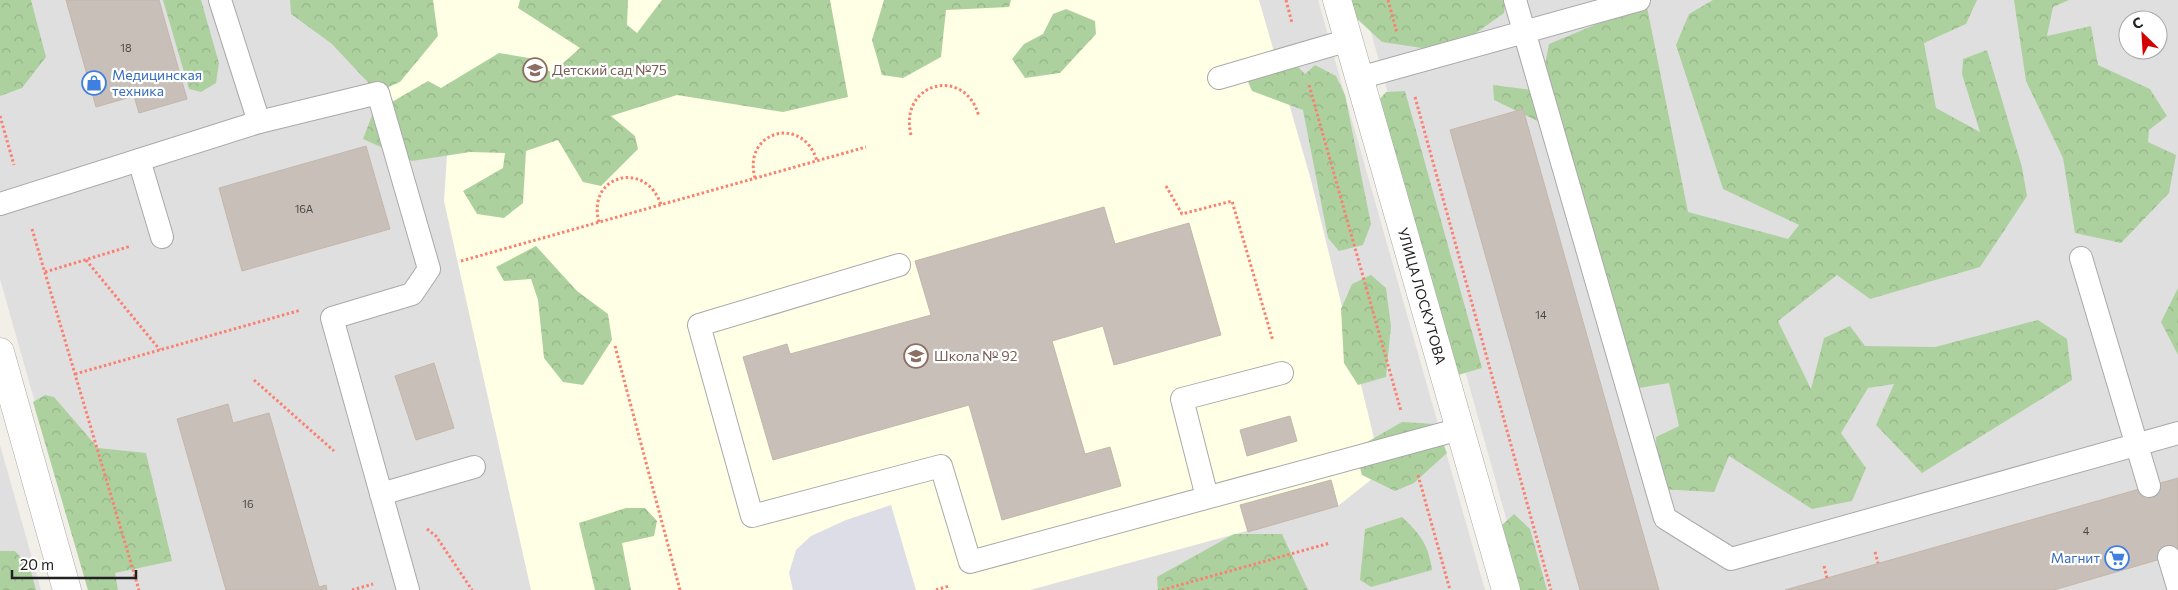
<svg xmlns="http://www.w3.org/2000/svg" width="2178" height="590" viewBox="0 0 2178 590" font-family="Commissioner,sans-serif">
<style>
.residential{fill:#e0dfdf;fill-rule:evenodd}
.education{fill:#ffffe5}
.forest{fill:url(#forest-crowns)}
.plaza{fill:#dddde8}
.building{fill:#c7bfb8;stroke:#c4b6ab}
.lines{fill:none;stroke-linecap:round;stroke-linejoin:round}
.lane-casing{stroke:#a9a9a9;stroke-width:24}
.street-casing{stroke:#a9a9a9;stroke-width:29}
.path{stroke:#fa8072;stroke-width:3;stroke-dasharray:2.5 2.5;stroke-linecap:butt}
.lane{stroke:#fff;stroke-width:22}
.street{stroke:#fff;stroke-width:28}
.labels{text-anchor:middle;stroke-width:4.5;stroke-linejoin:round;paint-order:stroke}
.number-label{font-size:11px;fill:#4b4948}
.education-label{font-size:14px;fill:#785e54;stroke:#fff;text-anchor:start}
.shop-label{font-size:14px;fill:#366cbe;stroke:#fff;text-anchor:start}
.street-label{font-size:14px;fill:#222;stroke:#fff}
</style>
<defs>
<pattern id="forest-crowns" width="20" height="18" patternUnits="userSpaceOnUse" patternTransform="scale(1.25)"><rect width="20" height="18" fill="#add19e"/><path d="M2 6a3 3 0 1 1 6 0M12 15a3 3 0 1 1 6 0" fill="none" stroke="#95b388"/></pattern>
</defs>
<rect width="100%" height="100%" fill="#f2efe9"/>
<g class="residential">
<path d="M0 0H1318L1485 590H88L0 279Z"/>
<path d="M1362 0H2178V590H1526ZM2128 20H2158V50H2128Z"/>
<path d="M0 445 41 590H0Z"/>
</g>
<path class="education" d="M360 0H1259L1311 180 1382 471 1338 506 1030 590H531L444 201 448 140 401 150Z"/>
<g class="forest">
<path d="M0 0H31L46 57 22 88 0 96Z"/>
<path d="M163 0H201L219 63 216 83 201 92 189 89Z"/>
<path d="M290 0H433L438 36 400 82 377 92 332 44 291 14Z"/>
<path d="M520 0H628L627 25 637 33 662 0H830L848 97 783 112 677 95 611 116 635 136 638 149 601 186 583 182 558 140 526 151 523 203 504 218 477 214 463 191 503 168 505 153 470 152 412 161 363 139 373 113 428 81 441 88 499 53 529 58 552 73 580 48 518 8Z"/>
<path d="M884 0H1011L1009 7 946 10 941 57 903 78 882 75 872 40Z"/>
<path d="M1348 0H1506L1504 13 1469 38 1422 48 1382 42 1354 16Z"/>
<path d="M1713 0H1977L1966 24 1924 43 1936 108 1980 132 1962 74 1963 59 1987 50 2022 167 2027 196 1980 267 1870 299 1837 275 1778 321 1811 389 1824 338 1850 326 1865 346 1935 347 2038 320 2067 339 2072 380 1922 473 1876 425 1894 384 1868 388 1841 433 1866 468 1852 501 1812 509 1729 456 1714 492 1658 489 1656 437 1679 426 1669 383 1633 389 1546 125 1494 100 1493 85 1540 91 1549 44 1623 13 1647 7 1688 212 1788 239 1799 225 1723 189 1676 45 1689 14Z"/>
<path d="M2014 0H2069L2053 7 2047 36 2091 26 2098 65 2150 89 2167 116 2149 130 2148 142 2176 155 2169 193 2121 243 2075 233 2063 158 2026 81Z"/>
<path d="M1066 9 1095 21 1096 34 1060 73 1025 78 1012 59 1024 44 1043 34 1053 14Z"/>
<path d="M1288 57 1305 74 1315 65 1336 76 1345 95 1371 224 1363 245 1339 251 1328 238 1303 110 1252 91 1245 75Z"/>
<path d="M1405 91 1482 368 1458 375 1378 101 1386 92Z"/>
<path d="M536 246 577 291 608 314 612 340 583 385 563 382 544 358 538 300 531 279 504 281 496 267Z"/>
<path d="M1371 275 1386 288 1391 326 1386 377 1358 385 1344 363 1341 309 1352 284Z"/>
<path d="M2178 288V355L2161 322Z"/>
<path d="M45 395 54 397 98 448 146 453 172 561 115 573 118 590H88L33 402Z"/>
<path d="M1402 422 1435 424 1447 453 1414 483 1395 491 1362 475 1355 449Z"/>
<path d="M626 508H645L657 521 654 536 622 543 631 590H595L579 523Z"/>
<path d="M1514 514 1530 529 1547 590H1520L1501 526Z"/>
<path d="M1402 517C1421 535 1428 544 1432 570L1371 587 1360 580 1365 529Z"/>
<path d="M1234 534H1282L1308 590H1158L1157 577Z"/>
<path d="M0 551H15L30 568 36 590H0Z"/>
</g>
<path class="plaza" d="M891 505 916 590H793L789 573 796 550 811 536 846 520Z"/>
<g class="building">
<path d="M66 0H159L187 99 139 113 134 96 96 107Z"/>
<path d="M1523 109 1595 364 1659 590H1580L1450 130Z"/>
<path d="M366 146 390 229 242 271 219 188Z"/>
<path d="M1104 207 1115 244 1189 223 1221 335 1114 365 1103 326 1052 341 1085 454 1110 447 1121 486 1002 520 969 405 773 460 743 357 787 344 790 354 931 315 915 261Z"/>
<path d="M434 363 454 428 416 440 395 376Z"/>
<path d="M228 404 233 423 269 413 319 587 326 585 327 590H226L177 419Z"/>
<path d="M1290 416 1297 441 1247 456 1240 430Z"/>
<path d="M2178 478V554L2054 590H1785Z"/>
<path d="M1331 480 1338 506 1248 532 1240 505Z"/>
</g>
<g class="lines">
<g class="lane-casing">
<g id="lane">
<path d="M1515 0 1665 518 1731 559 2178 433"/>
<path d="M1219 78 1349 40"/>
<path d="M1359 78 1639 0"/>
<path d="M259 122 378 93 429 269 412 294 332 318 408 590"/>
<path d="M139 160 162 237"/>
<path d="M0 204 259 122 220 0"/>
<path d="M2081 258 2149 486"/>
<path d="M899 265 699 325 752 516 941 466 970 562 1460 429"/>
<path d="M381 494 474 467"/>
<path d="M1207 497 1182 399 1282 373"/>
<path d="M2169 557 2178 587"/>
</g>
</g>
<g class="street-casing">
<g id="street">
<path id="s1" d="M1337 0 1506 590"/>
<path d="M0 352 67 590"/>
</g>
</g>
<g class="path">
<path d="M1286 0 1292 23"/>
<path d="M1388 0 1397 33"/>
<path d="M1309 85 1401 411"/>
<path d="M1415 97 1551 590"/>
<path d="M0 116 14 165"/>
<path d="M911 135C898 82 966 65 979 117"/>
<path d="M755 178C742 131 803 114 817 161"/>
<path d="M1166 186 1182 214 1232 201 1273 341"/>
<path d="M599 222C586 175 646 159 661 205"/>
<path d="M32 229 139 590"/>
<path d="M86 260 160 350"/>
<path d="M461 261 866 147"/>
<path d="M45 272 131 246"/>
<path d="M615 346 680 590"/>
<path d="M75 374 301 310"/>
<path d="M254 380 334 451"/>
<path d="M1418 475 1450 590"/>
<path d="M427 529 436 536 472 590"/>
<path d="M1875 552 1878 563"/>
<path d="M1824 566 1827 578"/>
<path d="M352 590 373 584"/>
<path d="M936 590 949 586"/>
<path d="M1162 590 1330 543"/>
</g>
<use href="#lane" class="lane"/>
<use href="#street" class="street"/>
</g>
<defs>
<g id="school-ring" transform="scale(1.25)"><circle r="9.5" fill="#fff" stroke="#8d6e63" stroke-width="1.5"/><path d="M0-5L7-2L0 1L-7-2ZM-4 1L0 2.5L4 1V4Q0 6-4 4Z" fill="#8d6e63"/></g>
<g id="shop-ring" transform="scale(1.25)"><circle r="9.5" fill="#fff" stroke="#3f7fe0" stroke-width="1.5"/><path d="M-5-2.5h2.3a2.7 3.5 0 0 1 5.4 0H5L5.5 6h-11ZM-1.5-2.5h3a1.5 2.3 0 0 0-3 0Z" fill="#3f7fe0"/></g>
<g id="supermarket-ring" transform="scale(1.25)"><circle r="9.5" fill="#fff" stroke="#3f7fe0" stroke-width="1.5"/><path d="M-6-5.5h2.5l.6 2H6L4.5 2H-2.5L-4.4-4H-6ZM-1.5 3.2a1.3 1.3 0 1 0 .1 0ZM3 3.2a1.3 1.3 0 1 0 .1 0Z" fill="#3f7fe0"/></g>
</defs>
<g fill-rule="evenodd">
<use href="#school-ring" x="535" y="70"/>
<use href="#shop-ring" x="94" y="83"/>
<use href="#school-ring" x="916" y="356"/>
<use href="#supermarket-ring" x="2117" y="558"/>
</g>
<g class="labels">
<g class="number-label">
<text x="126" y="52">18</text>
<text x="304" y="213">16А</text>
<text x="1541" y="319">14</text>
<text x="248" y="508">16</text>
<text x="2086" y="535">4</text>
</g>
<g class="education-label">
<text x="552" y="75">Детский сад №75</text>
<text x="934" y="361">Школа № 92</text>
</g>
<g class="shop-label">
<text x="112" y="80">Медицинская<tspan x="112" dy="16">техника</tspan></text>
<text x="2100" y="563" text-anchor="end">Магнит</text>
</g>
<g class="street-label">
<text dy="5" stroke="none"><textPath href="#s1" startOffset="308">УЛИЦА ЛОСКУТОВА</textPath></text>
</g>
</g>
<g transform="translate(2143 35) rotate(335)"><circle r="24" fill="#ffffff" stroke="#a7a7a7"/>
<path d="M0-4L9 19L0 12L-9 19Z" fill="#d40000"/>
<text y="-8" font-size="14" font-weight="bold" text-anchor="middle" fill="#222222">С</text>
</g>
<path d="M12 570v8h124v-8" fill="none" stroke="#222222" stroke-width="2.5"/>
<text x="20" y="570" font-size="15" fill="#222222" stroke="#ffffff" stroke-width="4" paint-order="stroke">20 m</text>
</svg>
